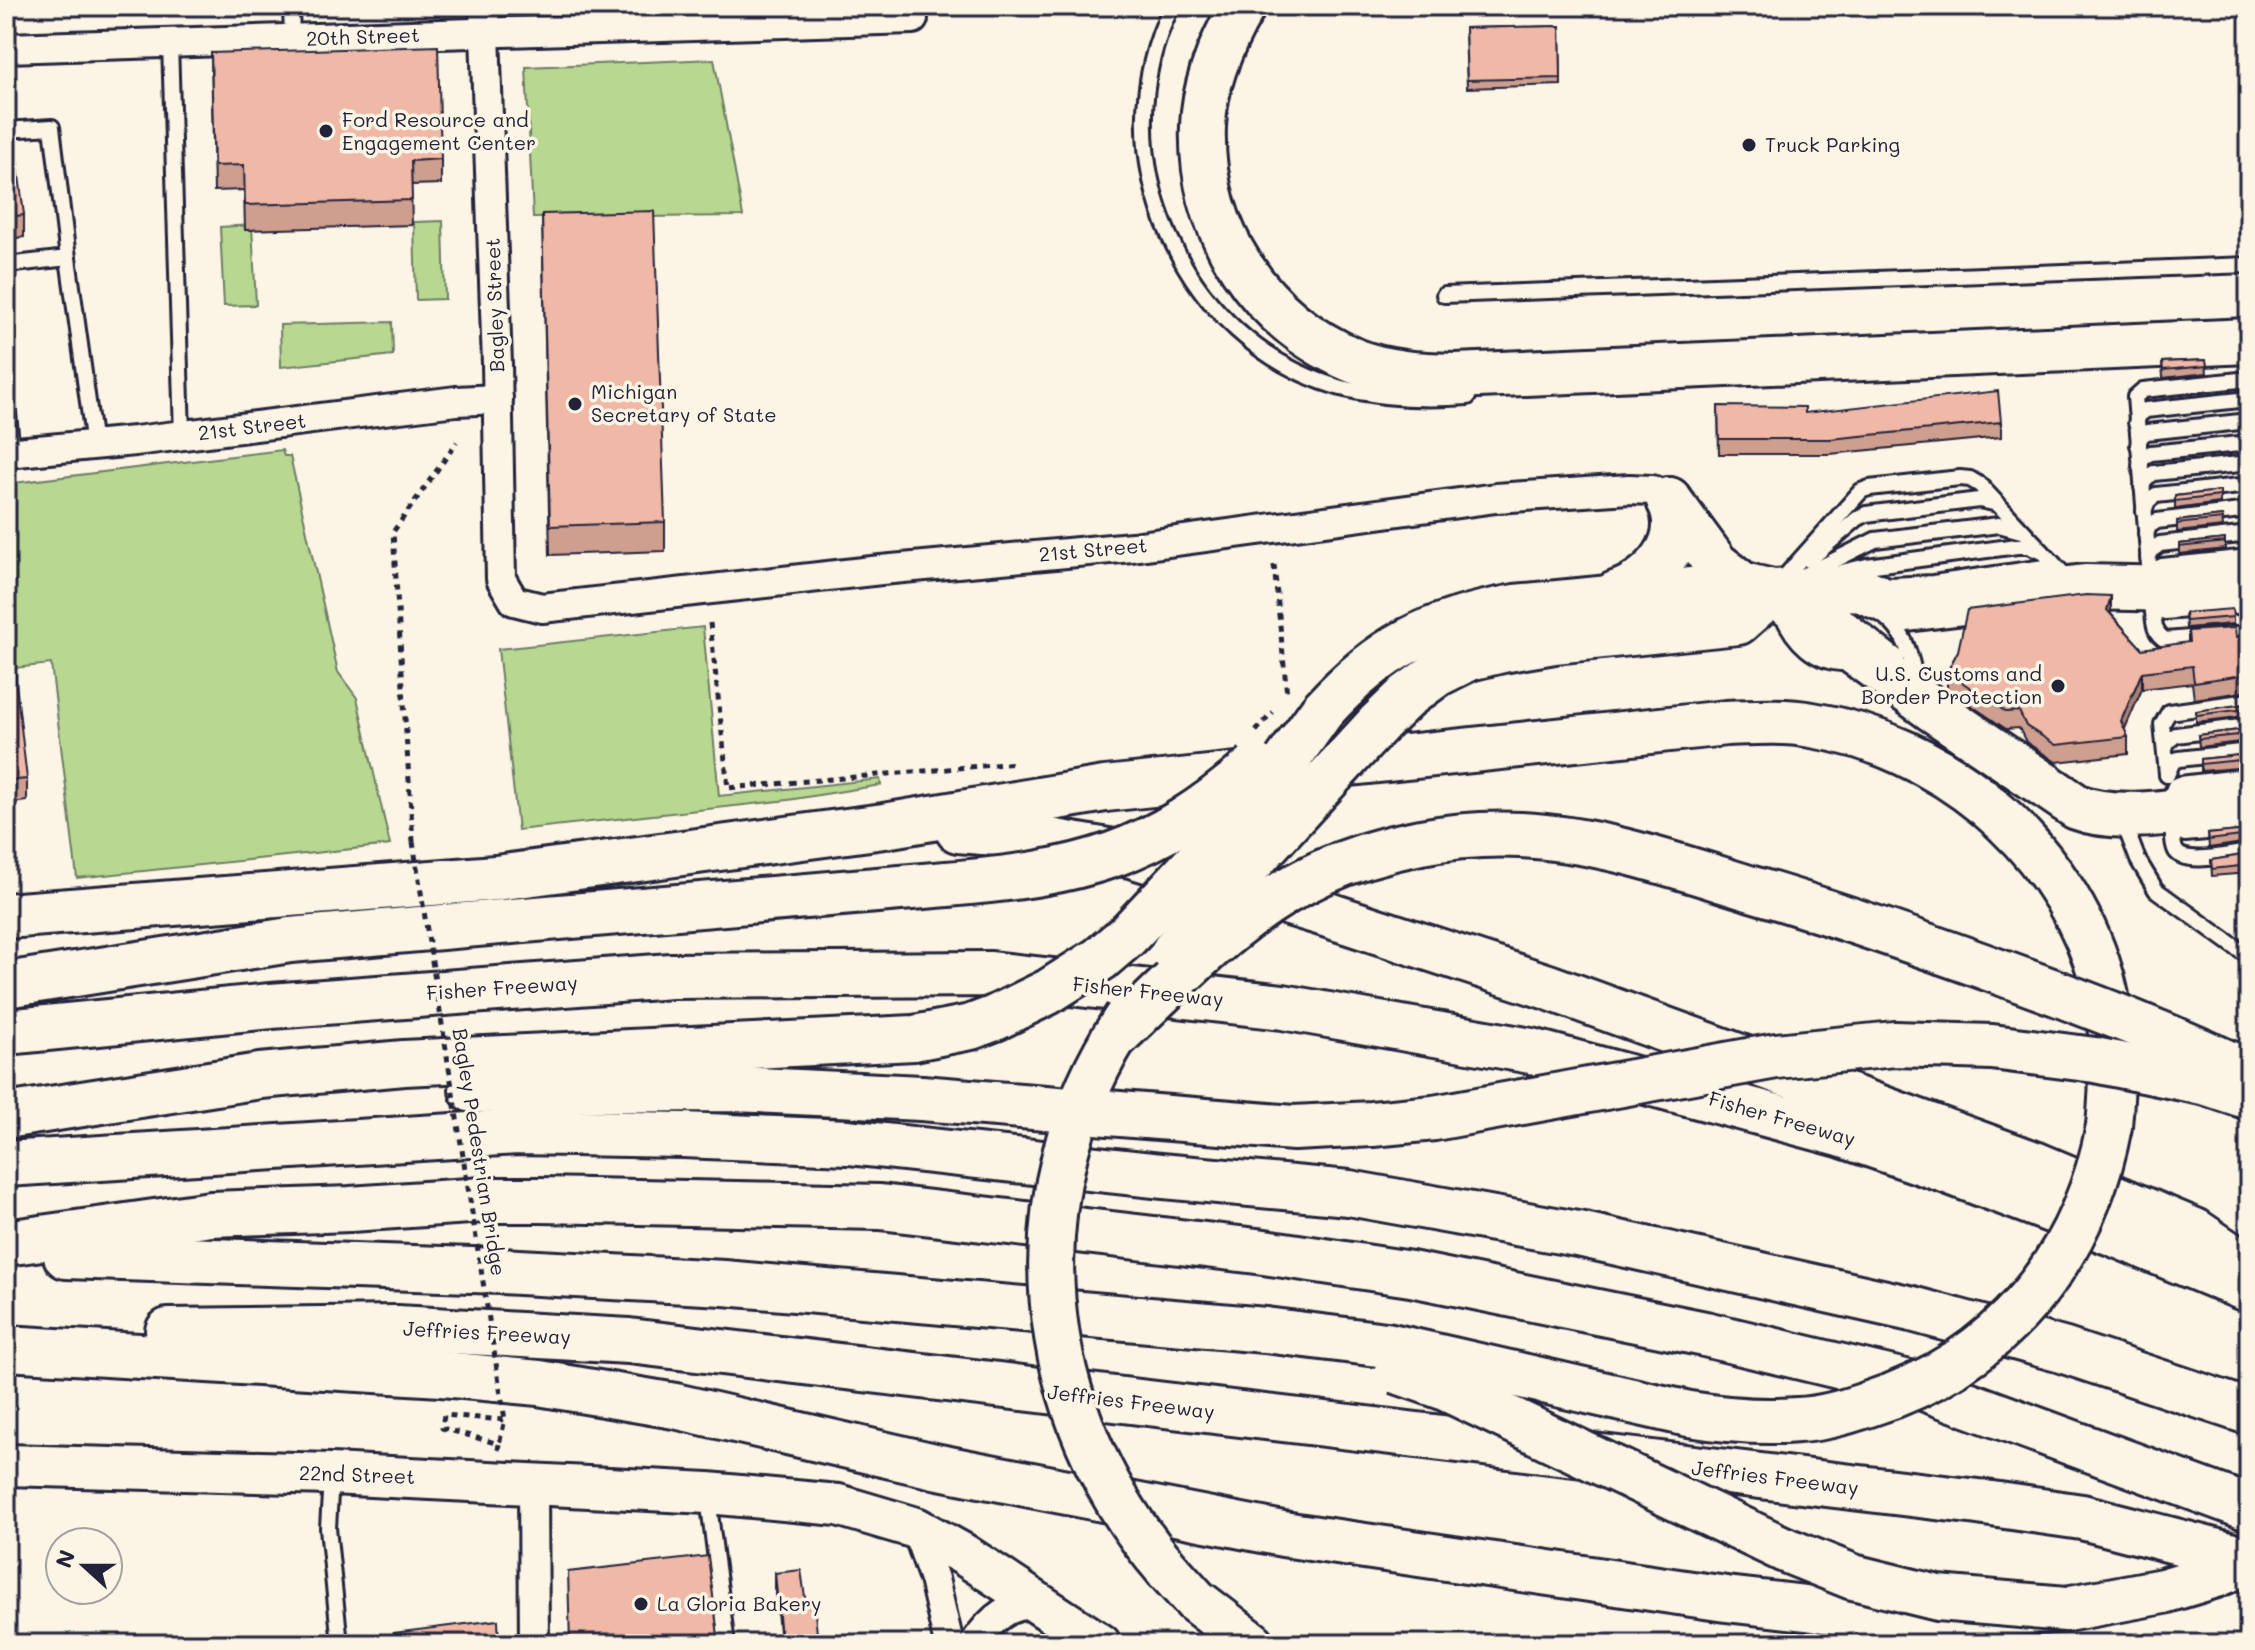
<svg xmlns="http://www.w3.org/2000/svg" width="2255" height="1650" viewBox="0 0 2255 1650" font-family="Mali,sans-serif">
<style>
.green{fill:#b8d790;stroke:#6d7c66;stroke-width:2}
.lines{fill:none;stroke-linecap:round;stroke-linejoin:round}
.lane-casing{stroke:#22223b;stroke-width:20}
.street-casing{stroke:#22223b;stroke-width:34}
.secondary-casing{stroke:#22223b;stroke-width:46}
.highway-casing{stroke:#22223b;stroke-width:50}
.path{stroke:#22223b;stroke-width:5;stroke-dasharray:6 6;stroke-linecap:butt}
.lane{stroke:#fcf5e5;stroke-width:14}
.street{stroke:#fcf5e5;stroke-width:28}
.secondary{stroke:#fcf5e5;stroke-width:40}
.highway{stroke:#fcf5e5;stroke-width:44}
.highway-bridge-casing{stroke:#22223b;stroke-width:50;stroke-linecap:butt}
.path-bridge{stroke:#22223b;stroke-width:5;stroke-dasharray:6 6;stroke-linecap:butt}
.highway-bridge{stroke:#fcf5e5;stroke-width:44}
.wall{fill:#ce9e8f;stroke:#22223b;stroke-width:2}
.shaded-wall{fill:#a88174;stroke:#22223b;stroke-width:2}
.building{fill:#f0b8a6;stroke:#22223b;stroke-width:2}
.poi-dot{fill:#22223b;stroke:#fcf5e5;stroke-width:3}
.labels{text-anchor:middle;stroke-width:7;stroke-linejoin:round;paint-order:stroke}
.street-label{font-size:20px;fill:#22223b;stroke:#fcf5e5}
.poi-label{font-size:20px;fill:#22223b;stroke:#fcf5e5;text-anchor:start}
</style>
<rect width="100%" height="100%" fill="#fcf5e5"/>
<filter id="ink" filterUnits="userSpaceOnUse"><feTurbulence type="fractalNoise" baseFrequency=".0125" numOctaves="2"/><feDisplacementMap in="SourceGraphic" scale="16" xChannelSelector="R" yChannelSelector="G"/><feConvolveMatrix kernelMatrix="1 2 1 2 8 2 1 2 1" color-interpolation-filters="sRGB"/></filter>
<g filter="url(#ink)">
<g class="green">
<path d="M714 59 743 216 533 218 526 67Z"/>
<path d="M443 221 445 299 416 300 414 222Z"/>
<path d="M252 225 256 305 224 306 220 227Z"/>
<path d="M392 322 393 355 281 367 280 325Z"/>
<path d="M282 450 284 456H290L338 672 357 698 390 845 77 878 51 664 6 669V484Z"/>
<path d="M703 627 719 796 880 779 881 785 788 800 518 830 498 649Z"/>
</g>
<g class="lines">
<g class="lane-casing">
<g id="lane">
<path d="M291 6 292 39"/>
<path d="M1172 6C1098 153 1182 344 1341 388 1383 399 1426 400 1468 397"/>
<path d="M2243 6H2249"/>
<path d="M170 43 182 435"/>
<path d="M6 130 52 127 68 258"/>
<path d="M6 265 68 258 94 445"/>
<path d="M1444 295 2249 265"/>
<path d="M6 394 12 453"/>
<path d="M2136 423 2139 415 2146 410 2249 399"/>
<path d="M2138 445 2141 436 2147 432 2249 421"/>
<path d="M2140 466 2143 457 2151 453 2249 443"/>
<path d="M2142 487 2146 478 2154 473 2249 463"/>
<path d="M2144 511 2148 501 2156 495 2249 485"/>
<path d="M2146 534 2149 526 2157 521 2249 510"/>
<path d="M2148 558 2152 550 2160 544 2249 534"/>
<path d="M1809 560 1857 519 1866 514 1979 500 1998 504"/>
<path d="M1842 572 1867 566 2017 546H2028L2042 552"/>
<path d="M1805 575 1875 540 1999 525 2021 531"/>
<path d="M2150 577 2135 397 2143 390 2249 379"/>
<path d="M2150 579 2154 570 2162 566 2249 557"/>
<path d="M1780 582 1861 491 1869 488 1960 478 1970 479 1980 485 2070 581"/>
<path d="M1890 585 1933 583 2044 567 2059 571"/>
<path d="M2149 595C2157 611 2148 631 2166 640L2249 633"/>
<path d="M2152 602 2157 609 2165 612 2249 605"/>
<path d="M1823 605 1837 610 1897 657"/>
<path d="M1782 614C1793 641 1815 664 1847 663"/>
<path d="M1886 618C1908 635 1910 658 1917 684"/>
<path d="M2165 749 2167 742 2176 735 2249 726"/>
<path d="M2167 774 2162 724 2169 712 2249 701"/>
<path d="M2167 775 2173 761 2179 759 2249 751"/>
<path d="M2167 805 2175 786 2180 784 2249 776"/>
<path d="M2171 821 2175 828 2185 834 2249 828"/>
<path d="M2116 822 2128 834 2138 860 2156 890 2249 957"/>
<path d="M2172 823C2173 831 2172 842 2175 849 2181 867 2233 854 2249 852"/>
<path d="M331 1477 328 1528 340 1644"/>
<path d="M708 1498 727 1644"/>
</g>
</g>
<g class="street-casing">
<g id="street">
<path d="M484 6 497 364 501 579 514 601 542 608 881 570 1132 547 1496 498 1629 489 1652 490 1669 500"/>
<path d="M6 48 913 19"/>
<path d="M6 453 135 441 456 401 498 399"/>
<path d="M533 1484 534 1644"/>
<path d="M916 1528 934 1579 949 1644"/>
<path d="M974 1644C991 1619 1009 1602 1041 1604"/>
</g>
</g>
<g class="secondary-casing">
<path id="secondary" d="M6 1465 331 1474 708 1493 838 1505 916 1528 963 1554 1100 1644"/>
</g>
<g class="highway-casing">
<g id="highway">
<path d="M1243 6C1222 42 1204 83 1203 126 1199 230 1259 321 1355 361 1387 374 1422 375 1456 376L2249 341"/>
<path d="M1669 500 1716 564 1743 585"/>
<path d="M1772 592 1931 708 2077 807C2125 825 2197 807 2249 802"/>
<path d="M1615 594C1653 582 1690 541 1669 500"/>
<path d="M1407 696 1437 674 1469 658 1502 650 1554 641 1738 622 1772 592"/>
<path d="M1322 711C1380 647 1430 622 1515 607L1743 585 1772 592 1857 588 1907 609 2085 587 2177 589 2249 582"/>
<path d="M958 830 1008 834 1131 855 1322 913 1548 987 2037 1165 2195 1231 2249 1268"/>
<path d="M6 916 496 878 884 826 1105 789 1726 723C1755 722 1784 720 1812 725 1940 745 2055 839 2097 963 2115 1014 2114 1072 2109 1126"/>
<path d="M6 985 290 940 947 884"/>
<path d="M6 1032 271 1006 671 976 991 974 1283 1007 1531 1051 1840 1134 1945 1170 2112 1233 2249 1290"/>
<path d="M472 1090 735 1089 921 1098"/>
<path d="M6 1116 260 1076 404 1063 914 1038"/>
<path d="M6 1164 517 1132 683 1135 848 1142 1162 1176 1349 1193 1583 1235 1912 1309 2062 1350 2249 1412"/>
<path d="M6 1243 211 1214 350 1209 484 1200H541L880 1207 1257 1251 1411 1274 1705 1334 1913 1384 2249 1508"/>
<path d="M66 1256 501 1271 724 1283 1265 1330"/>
<path d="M168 1331 397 1328 629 1341 1978 1502 2082 1517 2249 1560"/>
<path d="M6 1348 442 1374 539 1383 675 1406 939 1467 1283 1534 1726 1599 1832 1611 1937 1618 2066 1609 2163 1591 2216 1575 2249 1561"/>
<path d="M1168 1570 1196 1601 1252 1644"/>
</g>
</g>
<g class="path">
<path d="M1274 565 1287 695"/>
<path d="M710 623 728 788 1016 763"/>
<path d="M1256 731 1273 712"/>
<path d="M413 842 393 532 457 442"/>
<path d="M498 1450 499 1444 442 1428 444 1415 505 1420 499 1444"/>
</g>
<use href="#lane" class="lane"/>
<use href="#street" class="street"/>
<use href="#secondary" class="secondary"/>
<use href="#highway" class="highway"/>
<g class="highway-bridge-casing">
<g id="highway-bridge">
<path d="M947 884C1081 873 1152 856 1255 766"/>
<path d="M1174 951 1194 924 1380 722 1407 696"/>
<path d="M1127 1017C1010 1191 1032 1414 1168 1570"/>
<path d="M914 1038 971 1027 995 1018 1048 992 1100 959 1127 936 1270 784 1322 711"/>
<path d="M1112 1040C1177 979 1238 911 1321 873 1382 845 1454 832 1521 835 1601 839 1677 866 1752 889 1844 916 1934 948 2024 981 2100 1009 2176 1038 2249 1073"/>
<path d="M921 1098 1294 1128 1372 1124 1434 1118 1776 1056 1895 1044 1992 1047 2095 1060 2207 1083 2249 1097"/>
<path d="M1265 1330 1386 1345 1689 1414C1726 1420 1761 1423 1798 1420 1822 1419 1846 1412 1869 1404 2000 1363 2084 1259 2109 1126"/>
<path d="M1397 1371 1443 1387 1783 1549 1853 1577 1938 1598 2066 1609"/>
</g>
</g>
<path class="path-bridge" d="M413 842 505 1420"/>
<use href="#highway-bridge" class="highway-bridge"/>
</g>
<g class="wall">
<path d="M1560 26 1561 85 1467 88 1465 28Z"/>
<path d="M211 53 441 159V184L411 185 412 225 245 230 244 190 214 191Z"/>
<path d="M6 136 24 215V237L6 239Z"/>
<path d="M542 214 665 522V551L550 555Z"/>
<path d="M2206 360 2207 373 2163 378 2162 362Z"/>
<path d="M1718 406 1805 413 2001 422V437L1830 454H1719Z"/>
<path d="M2220 491V503L2175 509V496Z"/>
<path d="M2222 516 2223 527 2177 532V521Z"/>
<path d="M2225 539V549L2179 554V544Z"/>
<path d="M2185 613 2233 617V624L2186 628Z"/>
<path d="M2111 614 2142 649 2188 643V631L2236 637 2249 636V678H2243V692L2194 699 2192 683 2142 689 2124 729 2128 737V754L2056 762 2026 742 2019 728 2006 729 1947 689V672L1958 651Z"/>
<path d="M6 659 27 779V801L6 804Z"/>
<path d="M2245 704 2246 716 2196 722V711Z"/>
<path d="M2248 729V741L2199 747 2198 735Z"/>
<path d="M2249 754V767L2201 771V759Z"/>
<path d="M2249 830V842L2209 848 2208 834Z"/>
<path d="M2249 854V873L2212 876 2211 860Z"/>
<path d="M775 1573 806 1604 818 1644H780L775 1588Z"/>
</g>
<g class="shaded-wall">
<path d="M2111 596V613L2107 626V610Z"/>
<path d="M2142 672V689L2121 738V721Z"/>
</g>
<g class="building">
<path d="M1560 26 1561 78 1467 80 1465 28Z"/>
<path d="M438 46 441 159 411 161 412 200 245 205 244 165 214 166 211 53Z"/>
<path d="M14 135 24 215 6 217V136Z"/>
<path d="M654 211 665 522 550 526 542 214Z"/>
<path d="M2206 360 2207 366 2163 370 2162 362Z"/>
<path d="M1998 391 2001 422 1830 439H1719L1718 406 1805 407V413Z"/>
<path d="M2220 491V496L2175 501V496Z"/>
<path d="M2222 516 2223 519 2177 524V521Z"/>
<path d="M2225 539V542L2179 547V544Z"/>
<path d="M2086 595 2111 596 2107 610 2142 649 2189 642 2188 631 2235 628 2236 637 2249 636V661L2242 662 2243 675 2194 682 2192 666 2142 672 2121 721 2128 737 2056 745 2026 726 2019 711 2006 712 1947 672 1958 651 1967 610Z"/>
<path d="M2232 609 2233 617 2186 621 2185 613Z"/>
<path d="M13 658 27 779 6 781V659Z"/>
<path d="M2245 704 2246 709 2196 715V711Z"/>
<path d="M2248 729V734L2199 739 2198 735Z"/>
<path d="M2249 754V759L2201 764V759Z"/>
<path d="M2249 830V835L2209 840 2208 834Z"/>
<path d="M2249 854V865L2212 869 2211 860Z"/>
<path d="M708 1556 719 1644H570L568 1572Z"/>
<path d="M801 1570 806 1604 814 1603 818 1644H786L785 1636 781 1637 775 1573Z"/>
<path d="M498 1620 499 1644H394L393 1633Z"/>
</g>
</g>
<g class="poi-dot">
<circle cx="326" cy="131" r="8"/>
<circle cx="1749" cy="145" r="8"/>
<circle cx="575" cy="404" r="8"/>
<circle cx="2058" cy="686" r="8"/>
<circle cx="641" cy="1604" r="8"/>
</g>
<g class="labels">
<g class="street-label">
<text transform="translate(363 37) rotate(-2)" y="7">20th Street</text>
<text transform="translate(495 305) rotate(-92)" y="7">Bagley Street</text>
<text transform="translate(252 427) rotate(-7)" y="7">21st Street</text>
<text transform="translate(1093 550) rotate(-5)" y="7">21st Street</text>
<text transform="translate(502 988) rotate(-4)" y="7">Fisher Freeway</text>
<text transform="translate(1148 992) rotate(6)" y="7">Fisher Freeway</text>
<text transform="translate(1782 1119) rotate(16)" y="7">Fisher Freeway</text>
<text transform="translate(479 1152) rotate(81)" y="7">Bagley Pedestrian Bridge</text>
<text transform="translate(487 1333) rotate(3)" y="7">Jeffries Freeway</text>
<text transform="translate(1131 1402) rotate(7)" y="7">Jeffries Freeway</text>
<text transform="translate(357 1475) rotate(2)" y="7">22nd Street</text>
<text transform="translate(1775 1478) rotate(7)" y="7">Jeffries Freeway</text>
</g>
<g class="poi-label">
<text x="342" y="127">Ford Resource and<tspan x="342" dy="23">Engagement Center</tspan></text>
<text x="1765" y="152">Truck Parking</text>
<text x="591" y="399">Michigan<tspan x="591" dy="23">Secretary of State</tspan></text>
<text x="2042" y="681" text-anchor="end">U.S. Customs and<tspan x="2042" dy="23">Border Protection</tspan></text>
<text x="657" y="1611">La Gloria Bakery</text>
</g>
</g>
<rect width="2255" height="1650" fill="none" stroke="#fcf5e5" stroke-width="32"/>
<rect x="16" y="16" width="2223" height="1618" fill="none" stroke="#22223b" stroke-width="3" filter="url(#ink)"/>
<g transform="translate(84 1566) rotate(291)"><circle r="38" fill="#fcf5e5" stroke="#a5a1a1" stroke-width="2"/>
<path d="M0-6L14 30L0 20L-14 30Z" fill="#22223b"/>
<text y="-12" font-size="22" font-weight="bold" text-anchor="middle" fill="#22223b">N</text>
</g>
</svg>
